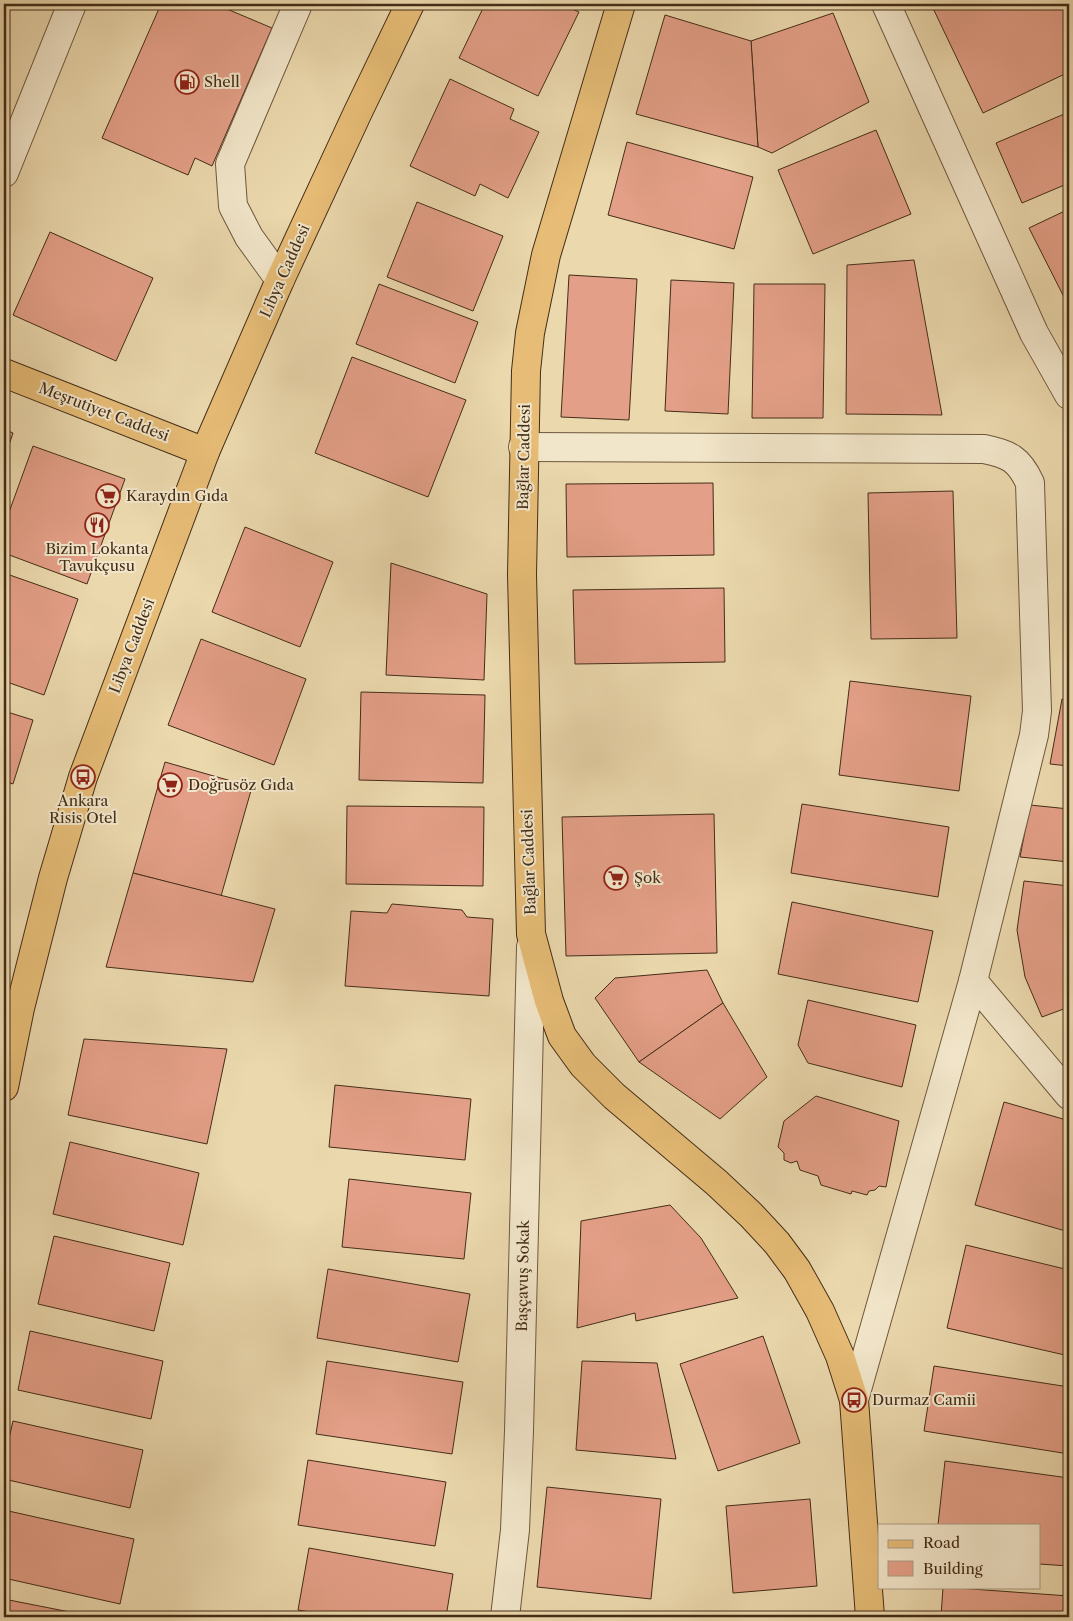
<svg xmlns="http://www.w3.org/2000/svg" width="1073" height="1621" viewBox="0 0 1073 1621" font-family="'Libre Caslon Text',serif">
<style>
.building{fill:#e39f87;stroke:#442d18}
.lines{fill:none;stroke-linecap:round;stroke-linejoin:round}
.minor-casing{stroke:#6e583d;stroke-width:30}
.major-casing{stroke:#442d18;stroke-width:30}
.minor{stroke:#f2e6ca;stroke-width:28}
.major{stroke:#e6bc76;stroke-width:28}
.labels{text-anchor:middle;stroke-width:4;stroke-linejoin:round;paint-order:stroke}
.poi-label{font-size:15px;fill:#442d18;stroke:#f2e6ca;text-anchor:start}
.street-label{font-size:15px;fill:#442d18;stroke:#f2e6ca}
</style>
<rect width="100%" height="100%" fill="#ebd8ad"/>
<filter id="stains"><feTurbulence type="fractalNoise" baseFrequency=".004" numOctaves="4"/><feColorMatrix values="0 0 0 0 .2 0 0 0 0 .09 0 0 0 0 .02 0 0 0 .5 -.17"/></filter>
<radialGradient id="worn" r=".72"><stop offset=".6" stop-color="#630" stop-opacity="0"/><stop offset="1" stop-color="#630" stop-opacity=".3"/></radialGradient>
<g class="building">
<path d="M161 4H215L272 28 212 166 195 158 188 175 102 138Z"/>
<path d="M485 4H561L579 12 538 96 459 58Z"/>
<path d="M931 4H1063L1069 16V72L983 113Z"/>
<path d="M833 13 869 102 772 153 758 147 751 41Z"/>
<path d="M665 15 751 41 758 147 636 114Z"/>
<path d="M450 79 514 109 510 119 539 132 508 198 480 184 475 196 410 166Z"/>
<path d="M1069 112V183L1022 203 996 143Z"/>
<path d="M876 130 911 214 813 254 778 170Z"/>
<path d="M627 142 753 177 734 249 608 215Z"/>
<path d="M417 202 503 236 473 311 387 277Z"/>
<path d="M1069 209V304L1068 305 1029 228Z"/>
<path d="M50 232 153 278 116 361 13 315Z"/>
<path d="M914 260 942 415 846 414 847 265Z"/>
<path d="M569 275 637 279 629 420 561 417Z"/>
<path d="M671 280 734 283 728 414 665 411Z"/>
<path d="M379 284 478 322 455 383 356 344Z"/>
<path d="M754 284H825L823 418H752Z"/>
<path d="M352 357 466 400 428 497 315 453Z"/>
<path d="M4 429 13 433 4 460Z"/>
<path d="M33 446 125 479 87 584 4 553V526Z"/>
<path d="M713 483 714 555 567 557 566 484Z"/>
<path d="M953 491 957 638 871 639 868 493Z"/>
<path d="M245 527 333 562 300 647 212 612Z"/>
<path d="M391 563 487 594 484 680 386 675Z"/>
<path d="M4 573 78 599 44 695 4 681Z"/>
<path d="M724 588 725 662 575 664 573 590Z"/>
<path d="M201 639 306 679 274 765 168 725Z"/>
<path d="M850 681 971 696 959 791 839 775Z"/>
<path d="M361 692 485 695 483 783 359 780Z"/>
<path d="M1062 699H1069V766L1050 764Z"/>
<path d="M4 711 33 720 13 784 4 781Z"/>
<path d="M165 762 252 787 221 896 133 873Z"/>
<path d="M802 804 949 827 938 897 791 873Z"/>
<path d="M1030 805 1069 809V862L1020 857Z"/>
<path d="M347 806 484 807 483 886 346 884Z"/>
<path d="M714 814 717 953 566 956 562 817Z"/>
<path d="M133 873 275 909 253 982 106 967Z"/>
<path d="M1024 881 1069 886V1007L1042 1017 1025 977 1017 930Z"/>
<path d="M792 902 933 931 918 1002 778 974Z"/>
<path d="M392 904 462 910 467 917 493 919 489 996 345 986 351 911 387 913Z"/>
<path d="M707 970 723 1003 639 1062 595 998 615 978Z"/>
<path d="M808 1000 916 1025 902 1087 808 1063 798 1045Z"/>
<path d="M723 1003 767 1077 720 1119 639 1062Z"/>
<path d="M84 1039 227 1049 207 1144 68 1115Z"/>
<path d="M335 1085 471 1099 465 1160 329 1147Z"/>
<path d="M816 1096 899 1121 886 1187 879 1186 875 1190 869 1191 867 1195 852 1191 851 1194 821 1185 818 1176 800 1170 797 1161 791 1163 784 1160V1153L778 1147 784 1121Z"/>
<path d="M1004 1102 1063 1119 1069 1127V1232L975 1205Z"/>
<path d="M70 1142 199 1173 183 1245 53 1214Z"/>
<path d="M349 1179 471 1193 464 1259 342 1247Z"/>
<path d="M670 1205 701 1238 738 1298 636 1321 635 1313 577 1328 581 1221Z"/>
<path d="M54 1236 170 1263 154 1331 38 1304Z"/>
<path d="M966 1245 1069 1270V1356L947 1328Z"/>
<path d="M328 1269 470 1294 458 1362 317 1338Z"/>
<path d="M30 1331 163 1361 151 1419 18 1390Z"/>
<path d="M763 1336 800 1443 718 1471 680 1364Z"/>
<path d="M327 1361 463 1382 452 1454 316 1434Z"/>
<path d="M582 1361 657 1363 676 1459 576 1450Z"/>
<path d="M934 1366 1069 1387V1454L924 1431Z"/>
<path d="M13 1421 143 1450 130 1508 4 1479V1460Z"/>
<path d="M308 1460 446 1482 435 1546 298 1525Z"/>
<path d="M945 1461 1069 1478V1566L1039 1564V1525H938Z"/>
<path d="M547 1487 661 1499 651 1599 537 1587Z"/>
<path d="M810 1499 817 1586 733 1593 726 1506Z"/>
<path d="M4 1510 134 1539 120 1604 4 1578Z"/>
<path d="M309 1548 453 1574 446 1617H339L298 1610Z"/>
<path d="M943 1587 1069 1596V1617H941Z"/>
<path d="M4 1599 95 1617H4Z"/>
<path d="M836 1614V1617H722Z"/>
</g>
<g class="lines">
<g class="minor-casing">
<g id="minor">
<path d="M886 4 1034 333 1069 395"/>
<path d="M4 173 72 4"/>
<path d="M280 280 249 237 233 206 230 164 298 4"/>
<path d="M523 447 984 449C1009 454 1019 459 1030 483L1037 711 1034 735 973 981 854 1400"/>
<path d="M973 981 1069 1095"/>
<path d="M505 1617 515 1530 519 1431 531 947"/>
</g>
</g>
<g class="major-casing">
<g id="major">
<path d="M621 4 546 255 530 333 526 371 522 575 531 934 549 1001 562 1036 583 1065 614 1096 717 1183 751 1215 777 1243 797 1270 820 1311 840 1356 854 1400 870 1617"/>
<path d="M4 373 205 452"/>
<path d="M4 1087 20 1008 53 878 83 777 205 452 280 280 358 112 410 4"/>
</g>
</g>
<use href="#minor" class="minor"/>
<use href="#major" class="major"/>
</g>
<defs>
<g id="fuel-ring" transform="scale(1.25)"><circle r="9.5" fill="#f2e6ca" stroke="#8f2418" stroke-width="1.5"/><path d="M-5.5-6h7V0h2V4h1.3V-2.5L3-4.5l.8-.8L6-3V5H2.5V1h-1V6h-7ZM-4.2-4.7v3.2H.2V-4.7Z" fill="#8f2418"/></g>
<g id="supermarket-ring" transform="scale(1.25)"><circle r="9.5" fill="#f2e6ca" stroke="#8f2418" stroke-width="1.5"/><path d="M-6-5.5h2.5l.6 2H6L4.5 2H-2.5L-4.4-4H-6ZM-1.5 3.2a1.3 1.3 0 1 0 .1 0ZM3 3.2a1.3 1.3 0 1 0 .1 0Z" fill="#8f2418"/></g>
<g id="restaurant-ring" transform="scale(1.25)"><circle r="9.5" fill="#f2e6ca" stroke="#8f2418" stroke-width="1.5"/><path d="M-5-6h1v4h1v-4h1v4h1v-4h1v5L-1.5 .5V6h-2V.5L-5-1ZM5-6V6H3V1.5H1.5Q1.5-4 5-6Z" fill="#8f2418"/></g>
<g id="bus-ring" transform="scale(1.25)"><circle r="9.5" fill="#f2e6ca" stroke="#8f2418" stroke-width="1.5"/><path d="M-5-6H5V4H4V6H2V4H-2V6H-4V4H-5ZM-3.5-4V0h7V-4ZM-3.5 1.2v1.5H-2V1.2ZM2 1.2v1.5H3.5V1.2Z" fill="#8f2418"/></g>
</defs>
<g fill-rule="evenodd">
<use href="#fuel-ring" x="187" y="82"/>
<use href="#supermarket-ring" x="108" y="496"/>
<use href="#restaurant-ring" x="97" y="525"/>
<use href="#bus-ring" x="83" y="777"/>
<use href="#supermarket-ring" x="170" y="785"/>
<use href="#supermarket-ring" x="616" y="878"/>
<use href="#bus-ring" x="854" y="1400"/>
</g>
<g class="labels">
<g class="poi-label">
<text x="204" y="87">Shell</text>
<text x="126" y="501">Karaydın Gıda</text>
<text x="97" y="554" text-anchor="middle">Bizim Lokanta<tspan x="97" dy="17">Tavukçusu</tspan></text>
<text x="188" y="790">Doğrusöz Gıda</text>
<text x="83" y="806" text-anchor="middle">Ankara<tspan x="83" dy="17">Risis Otel</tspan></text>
<text x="634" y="883">Şok</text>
<text x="872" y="1405">Durmaz Camii</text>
</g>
<g class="street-label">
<text transform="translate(285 271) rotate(-66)" y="5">Libya Caddesi</text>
<text transform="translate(104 412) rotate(21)" y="5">Meşrutiyet Caddesi</text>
<text transform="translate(524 457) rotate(-89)" y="5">Bağlar Caddesi</text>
<text transform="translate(132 646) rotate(-69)" y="5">Libya Caddesi</text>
<text transform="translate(529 862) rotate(-92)" y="5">Bağlar Caddesi</text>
<text transform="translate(523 1276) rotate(-89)" y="5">Başçavuş Sokak</text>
</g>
</g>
<rect width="1073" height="1621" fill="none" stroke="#ebd8ad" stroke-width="20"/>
<rect x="5" y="5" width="1063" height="1611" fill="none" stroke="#442d18" stroke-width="2.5"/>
<rect x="10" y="10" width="1053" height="1601" fill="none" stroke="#442d18"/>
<rect x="878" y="1524" width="162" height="65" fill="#f2e6ca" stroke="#ac9c83"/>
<rect x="888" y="1540" width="25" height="8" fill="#e6bc76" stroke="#ac9c83"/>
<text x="923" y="1548" font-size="15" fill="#442d18">Road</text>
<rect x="888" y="1561" width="25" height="15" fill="#e39f87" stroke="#ac9c83"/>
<text x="923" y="1574" font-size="15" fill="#442d18">Building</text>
<rect width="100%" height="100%" filter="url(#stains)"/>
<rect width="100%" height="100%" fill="url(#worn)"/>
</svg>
